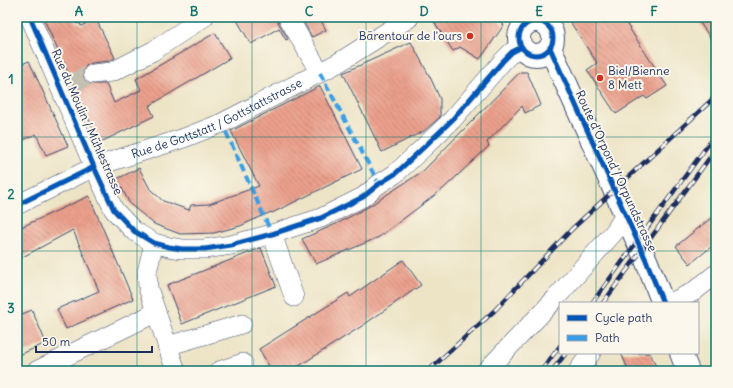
<svg xmlns="http://www.w3.org/2000/svg" width="733" height="388" viewBox="0 0 733 388" font-family="Delius,sans-serif">
<style>
.building{fill:url(#building-back-hatch)}
.lines{fill:none;stroke-linecap:round;stroke-linejoin:round}
.minor-tunnel{stroke:#c3c0b1;stroke-width:19;stroke-dasharray:19 10;stroke-linecap:butt}
.minor-casing{stroke:#3a4a6e;stroke-width:20}
.major-casing{stroke:#3a4a6e;stroke-width:24}
.minor{stroke:#fff;stroke-width:19}
.major{stroke:#fff;stroke-width:22}
.rail-casing{stroke:#1b2f5e;stroke-width:4.5}
.rail{stroke:#fbf7ec;stroke-width:3;stroke-dasharray:9;stroke-linecap:butt}
.quiet{stroke:#3b9de6;stroke-width:4;stroke-dasharray:8 4;stroke-linecap:butt}
.cycleway-casing{stroke:#fbf7ec;stroke-width:8}
.cycleway{stroke:#0057b8;stroke-width:5}
.grid{fill:none;stroke:#0f766e;stroke-width:1;stroke-opacity:0.55}
.poi-dot{fill:#c8321e;stroke:#fbf7ec;stroke-width:1.5}
.labels{text-anchor:middle;stroke-width:4;stroke-linejoin:round;paint-order:stroke}
.poi-label{font-size:12px;fill:#1b2f5e;stroke:#fbf7ec;text-anchor:end}
.street-label{font-size:12px;fill:#1b2f5e;stroke:#fbf7ec}
.neatline{fill:none;stroke:#0f766e;stroke-width:1.5}
.grid-label{font-size:13px;text-anchor:middle;font-weight:bold;fill:#0f766e}
</style>
<defs>
<pattern id="building-back-hatch" width="6" height="6" patternUnits="userSpaceOnUse"><rect width="6" height="6" fill="#eba08c"/><path d="M-1 5l2 2M0 0l6 6M5-1l2 2" fill="none" stroke="#be8376"/></pattern>
</defs>
<rect width="100%" height="100%" fill="#fbf7ec"/>
<filter id="ink" filterUnits="userSpaceOnUse"><feTurbulence type="fractalNoise" baseFrequency=".025" numOctaves="2"/><feDisplacementMap in="SourceGraphic" scale="8" xChannelSelector="R" yChannelSelector="G"/><feConvolveMatrix kernelMatrix="1 2 1 2 8 2 1 2 1" color-interpolation-filters="sRGB"/></filter>
<filter id="wash" filterUnits="userSpaceOnUse"><feTurbulence type="fractalNoise" baseFrequency=".012" numOctaves="4" result="noise"/><feDisplacementMap in="SourceGraphic" scale="16" xChannelSelector="R" yChannelSelector="G"/><feGaussianBlur stdDeviation="0.9" result="paint"/><feColorMatrix in="noise" values="0 0 0 0 0 0 0 0 0 0 0 0 0 0 0 0 0 1.4 0 .05"/><feComposite in="paint" operator="in"/></filter>
<g filter="url(#wash)">
<rect width="100%" height="100%" fill="#ede4c6"/>
<g id="blocks">
<g class="building">
<path d="M43 17H74L77 24 80 23 81 26 96 19 115 58 109 61 92 63 87 65 83 69 82 76 84 81 89 84H106L114 103 141 90 136 79 215 33 230 58 149 106 154 116 103 141 98 140Z"/>
<path d="M235 17H277L278 22 288 39 286 40 279 28 251 44Z"/>
<path d="M301 17H319L326 30 312 37Z"/>
<path d="M431 17H493L504 25 480 59 460 47 453 51Z"/>
<path d="M567 17H622L667 86 647 99 644 96 616 114 587 70 597 63Z"/>
<path d="M696 17H716V46Z"/>
<path d="M411 42 431 79 440 99V117L424 131 382 152 343 73Z"/>
<path d="M29 61 68 146 46 155 36 134 17 143V66Z"/>
<path d="M520 72H527L541 105 525 113 522 106 487 142 489 146 443 189 379 237 316 264 302 239 336 224 368 207 423 171Z"/>
<path d="M320 86 362 169 272 213 271 212 240 226 214 233 180 234 154 224 130 204 117 179 139 168 150 189 163 201 189 210 191 205 209 204 259 186 231 131Z"/>
<path d="M89 196 133 299 66 329 57 309 99 291 73 230 17 260V229Z"/>
<path d="M711 218 716 225V243L690 264 676 246Z"/>
<path d="M261 248 276 286 182 324 167 285Z"/>
<path d="M403 260 421 285 362 326 291 371H272L259 349 348 293 350 297Z"/>
<path d="M32 310 46 343 17 356V316Z"/>
<path d="M621 353H650L658 371H629Z"/>
</g>
</g>
</g>
<g filter="url(#ink)">
<use href="#blocks" fill-opacity="0" stroke="#3a4a6e" stroke-width="1"/>
<g class="lines">
<path class="minor-tunnel" d="M73 83 93 74"/>
<g class="minor-casing">
<g id="minor">
<path d="M30 17 94 167 114 210 134 231 154 243 169 247 182 249H205L231 245 272 234 321 218 363 197 379 184 395 174 423 148 452 120 503 61 512 52 522 47"/>
<path d="M288 17 320 73"/>
<path d="M522 17 527 23"/>
<path d="M93 74 112 72 153 51 204 17"/>
<path id="s1" d="M17 205 94 167 184 138 222 123 338 63 409 18"/>
<path d="M272 234 294 297"/>
<path d="M154 243 147 272 148 288 176 371"/>
<path d="M670 303 693 292 716 274"/>
<path d="M167 346 242 324"/>
<path d="M36 371 155 313"/>
<path d="M219 371 243 363"/>
<path d="M486 371 555 299 615 231 625 215"/>
<path d="M578 371 591 353"/>
</g>
</g>
<g class="major-casing">
<g id="major">
<circle cx="536" cy="38" r="17"/>
<path d="M550 48 646 260 663 303"/>
<path d="M681 353 688 371"/>
</g>
</g>
<use href="#minor" class="minor"/>
<use href="#major" class="major"/>
<g class="rail-casing">
<g id="rail">
<path d="M592 303 716 134"/>
<path d="M603 303 716 149"/>
<path d="M428 371 494 311 572 229 716 96"/>
<path d="M541 371 560 346"/>
<path d="M552 371 566 353"/>
</g>
</g>
<use href="#rail" class="rail"/>
<g class="quiet">
<path d="M320 73 379 184"/>
<path d="M226 132 272 234"/>
</g>
<g class="cycleway-casing">
<g id="cycleway">
<path d="M30 17 94 167 114 210 134 231 154 243 169 247 182 249H205L231 245 272 234 321 218 363 197 379 184 395 174 423 148 452 120 503 61 512 52 522 47"/>
<circle cx="536" cy="38" r="17"/>
<path d="M550 48 646 260 663 303"/>
<path d="M17 205 94 167"/>
</g>
</g>
<use href="#cycleway" class="cycleway"/>
</g>
</g>
<path class="grid" d="M137 17V371M252 17V371M366 17V371M481 17V371M596 17V303M17 137H716M17 251H716M596 353V371"/>
<g class="poi-dot">
<circle cx="470" cy="36" r="4"/>
<circle cx="600" cy="78" r="4"/>
</g>
<g class="labels">
<g class="poi-label">
<text x="462" y="40">Bärentour de l'ours</text>
<text x="608" y="75" text-anchor="start">Biel/Bienne<tspan x="608" dy="14">8 Mett</tspan></text>
</g>
<g class="street-label">
<text dy="4" stroke="none"><textPath href="#s1" startOffset="218">Rue de Gottstatt / Gottstattstrasse</textPath></text>
<text transform="translate(87 122) rotate(66)" y="4">Rue du Moulin / Mühlestrasse</text>
<text transform="translate(616 171) rotate(65)" y="4">Route d'Orpond / Orpundstrasse</text>
</g>
</g>
<rect width="733" height="388" fill="none" stroke="#fbf7ec" stroke-width="44"/>
<rect x="559" y="302" width="140" height="52" fill="#fbf7ec" stroke="#a1a7b3"/>
<rect x="567" y="315" width="20" height="6" fill="#0057b8" stroke="#a1a7b3"/>
<text x="595" y="322" font-size="12" fill="#1b2f5e">Cycle path</text>
<rect x="567" y="335" width="20" height="6" fill="#3b9de6" stroke="#a1a7b3"/>
<text x="595" y="342" font-size="12" fill="#1b2f5e">Path</text>
<path d="M36 346v6h116v-6" fill="none" stroke="#1b2f5e" stroke-width="2"/>
<text x="42" y="346" font-size="12" fill="#1b2f5e" stroke="#fbf7ec" stroke-width="3" paint-order="stroke">50 m</text>
<rect x="22" y="22" width="689" height="344" class="neatline"/>
<g class="grid-label">
<text x="79" y="16">A</text>
<text x="194" y="16">B</text>
<text x="309" y="16">C</text>
<text x="424" y="16">D</text>
<text x="539" y="16">E</text>
<text x="654" y="16">F</text>
<text x="11" y="84">1</text>
<text x="11" y="199">2</text>
<text x="11" y="313">3</text>
</g>
</svg>
